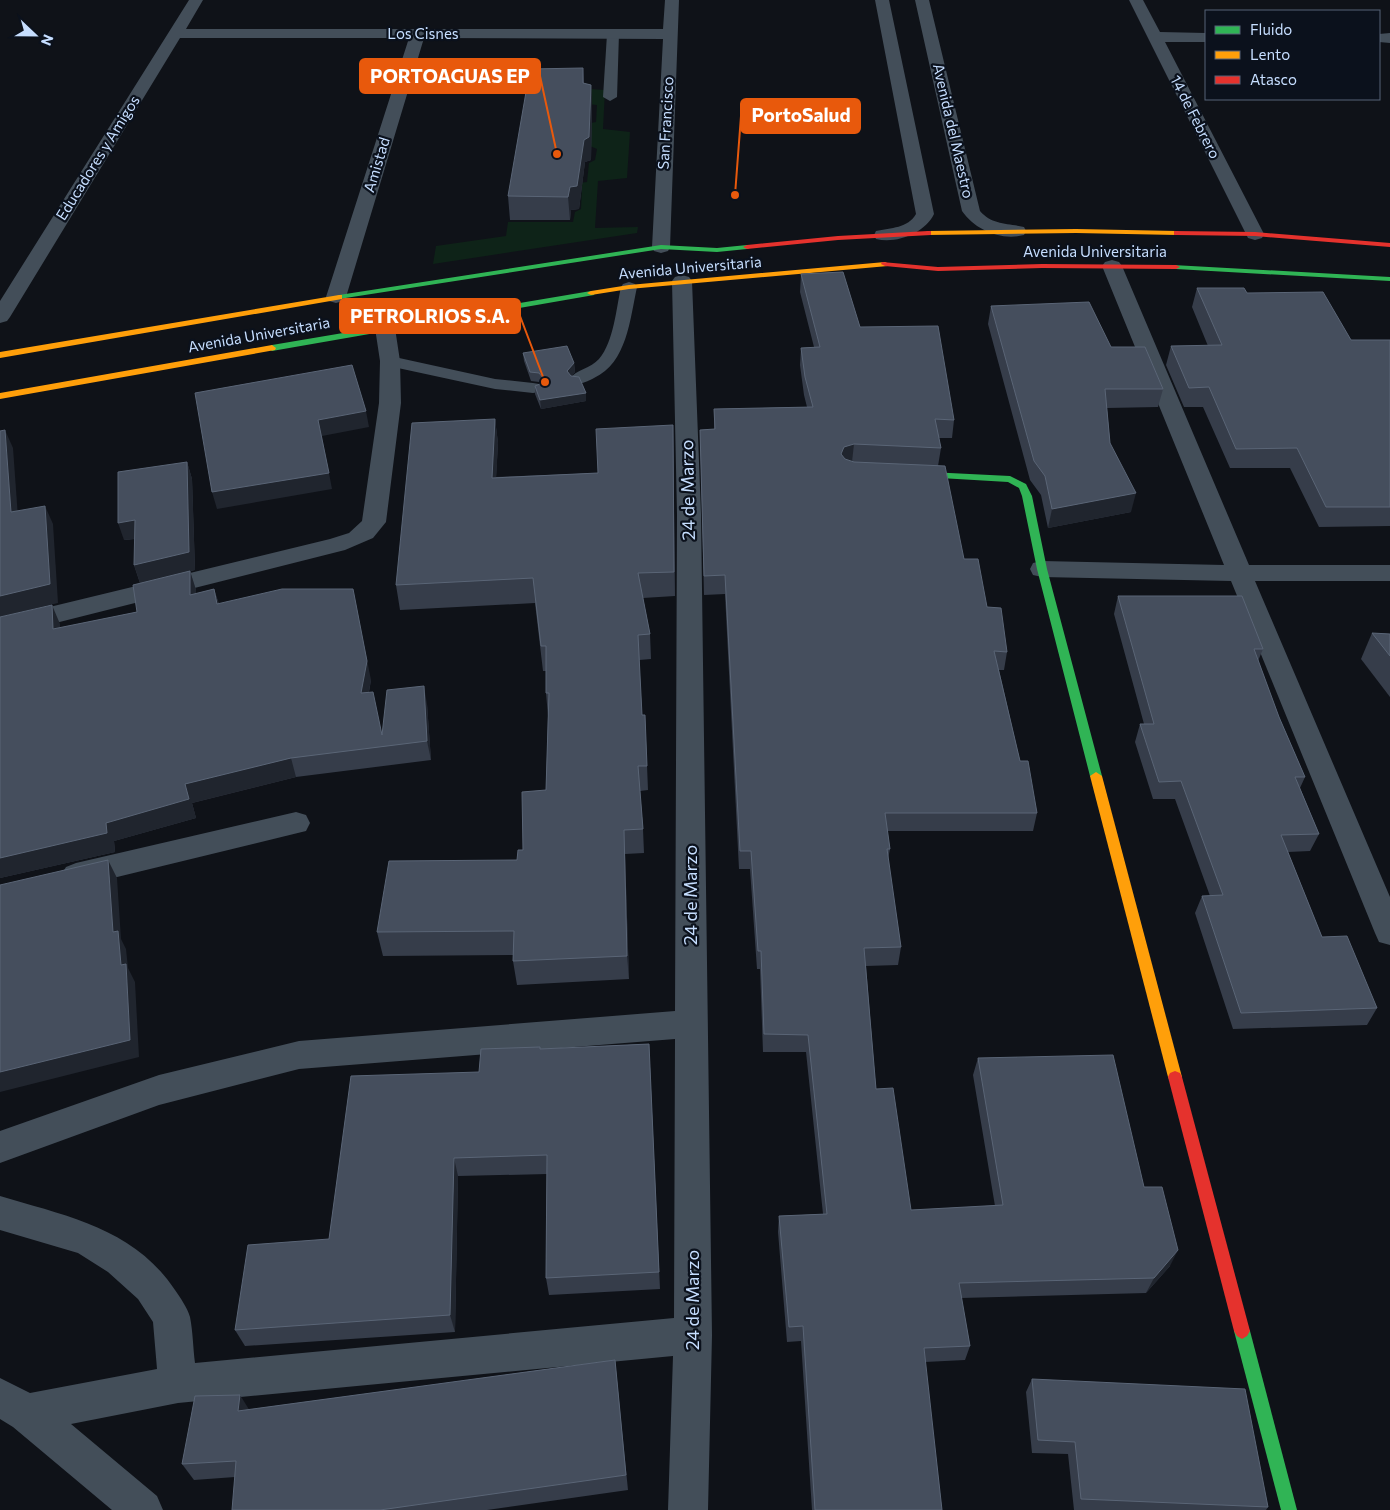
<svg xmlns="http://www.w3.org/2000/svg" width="1390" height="1510" viewBox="0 0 1390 1510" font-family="Commissioner,sans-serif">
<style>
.green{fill:#0e2318}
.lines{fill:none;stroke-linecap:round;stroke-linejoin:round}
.lane{fill:#434e59;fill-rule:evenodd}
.street{fill:#434e59;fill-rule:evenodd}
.fast{fill:#30b455;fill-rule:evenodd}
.slow{fill:#ff9f0a;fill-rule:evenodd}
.jam{fill:#e5322d;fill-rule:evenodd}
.wall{fill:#363d4a}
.shaded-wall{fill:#20252e}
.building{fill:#454e5d;stroke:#5a6576}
.labels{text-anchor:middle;stroke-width:4.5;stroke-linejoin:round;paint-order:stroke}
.far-street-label{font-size:15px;fill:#c6deff;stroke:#0b111c}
.street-label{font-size:18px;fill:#c6deff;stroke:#0b111c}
.leader{fill:none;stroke:#e8590c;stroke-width:2}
.callout-dot{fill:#e8590c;stroke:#0b111c;stroke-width:2}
.callout{fill:#e8590c;stroke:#e8590c;stroke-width:2}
.callout-label{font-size:19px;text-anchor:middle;font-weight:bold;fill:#fff}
</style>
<rect width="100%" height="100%" fill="#0f1218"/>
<path class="green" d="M589 89 605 90 603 129 630 132 627 178 598 181 595 228 638 227 637 233 433 264 436 246 506 236 508 222H573L575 212 581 209 582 187 578 186 579 183 587 182 589 163 595 160 597 149 590 146 585 124 596 122 597 105 588 104Z"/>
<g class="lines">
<g class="lane">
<path d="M613 30 619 34 617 97 610 101 603 97 607 34Z"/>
<path d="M629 282 635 284 637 287C630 319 627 363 594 378 586 382 580 385 572 383L569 379C576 370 591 368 599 359 614 341 616 309 621 287L623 284Z"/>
<path d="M390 356 495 379 533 383 539 384 542 388 539 392 533 393 495 389 384 365 382 361 384 357Z"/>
</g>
<g class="street">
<path d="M189 0H203L186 29H663L665 0H679L670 247 668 251 661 253 654 251 652 247 663 39 424 38 346 297 343 301 336 303 329 301 326 297 409 38H180L10 317 7 321 0 323V301Z"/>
<path d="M875 0H889L934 214C925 233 897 244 876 239L874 235 876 231C891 228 908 228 916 214Z"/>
<path d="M915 0H929L980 211C992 225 1007 223 1024 227L1026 231 1024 235C1001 241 975 230 962 211Z"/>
<path d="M1129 0H1143L1160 32 1206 33V42H1165L1264 234 1262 238 1255 240 1248 238Z"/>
<path d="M1390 33V43L1379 42V34Z"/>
<path d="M1112 260 1119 262 1122 266 1249 565H1390V581H1255L1390 897V945L1379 942 1375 933 1231 581 1042 577 1033 575 1030 569 1033 563 1042 561 1224 565 1102 266 1105 262Z"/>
<path d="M682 275 689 277 692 281 701 514 712 1335 708 1510H668L673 1356 178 1403 71 1424 157 1496 163 1510H112L13 1427 0 1419V1378L30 1393 157 1369 153 1322 138 1299 108 1272 78 1253 0 1230V1196C66 1216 134 1228 175 1290 181 1299 187 1307 190 1317 193 1332 193 1348 195 1363L674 1318 675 1039 299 1069 159 1105 0 1163V1131L159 1075 299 1041 675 1011 677 514 672 281 675 277Z"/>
<path d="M385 322 392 324 395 328 400 361 401 403 386 522 373 538 345 550 0 637V619L330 539 349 533 362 521 379 403 380 361 375 328 378 324Z"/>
<path d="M296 812 306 815 310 823 306 831 76 887 66 883 61 875 66 867 76 863Z"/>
</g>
<g class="fast">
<path d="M661 245 717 248 747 245 751 247 747 249 717 252 661 249 339 299 335 297 339 295Z"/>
<path d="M1173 265 1390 277V281L1176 269 1172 267Z"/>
<path d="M591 291 595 293 594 295 272 351 268 348 272 345Z"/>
<path d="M909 471 1010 476 1026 484 1032 496 1047 569 1102 776 1100 779 1096 780 1090 776 1037 569 1022 496 1019 488 1008 482 906 476 904 474Z"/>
<path d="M1242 1323 1247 1326 1250 1331 1297 1510H1281L1234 1331 1237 1326Z"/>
</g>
<g class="slow">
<path d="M1076 229 1177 231 1181 233 1177 235 1076 233 928 235 924 233 928 231Z"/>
<path d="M885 262 889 264 888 266 629 289 591 295 587 293 591 291 629 285Z"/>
<path d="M339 295H342V299L0 358V352Z"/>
<path d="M272 345 276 348 275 350 0 399V393Z"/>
<path d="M1096 772 1102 776 1182 1077 1180 1081 1175 1083 1170 1081 1168 1077 1090 776Z"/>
</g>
<g class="jam">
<path d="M928 231H931V235L838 240 747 249 743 247 747 245 838 236Z"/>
<path d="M1174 231 1255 232 1390 243V247L1255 236 1177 235H1174Z"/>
<path d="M882 262 938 267 1042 264 1176 265 1180 267 1176 269 1042 268 938 271 885 266 881 264Z"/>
<path d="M1175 1071 1180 1073 1182 1077 1250 1331 1247 1336 1242 1339 1237 1336 1234 1331 1168 1077 1170 1073Z"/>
</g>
</g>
<g class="wall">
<path d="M583 68 584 84 591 85 592 106 591 160 585 162 579 209 571 210 570 220H510L508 196Z"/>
<path d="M801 274 860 327 954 420 952 438H939L941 448 938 466 964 559 1007 652 1004 670H999L1020 761 1037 813 1033 831H887L890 849 888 859 901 947 898 965 866 966 876 1089 911 1210 995 1206 973 1075 978 1058 1144 1187 1170 1266 1146 1293 961 1298 970 1346 965 1360 925 1362 942 1510H812L801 1341 787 1342 778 1232 779 1216 823 1214 806 1052H763L760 969H757L750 869H739L725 594 704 595 700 430 714 429V409L807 407 804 395 800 365 801 348 814 347 800 292Z"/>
<path d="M1197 288 1247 293 1351 340H1390V526L1319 527 1290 468H1230L1203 407H1184L1166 365 1171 346H1208L1192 307Z"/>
<path d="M991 306 1111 347 1163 389 1158 407 1107 408 1110 443 1131 512 1048 528 1041 495 1030 480 988 324Z"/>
<path d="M523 353 574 363 575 372 571 376 586 393V401L541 409 535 394V386L540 384V383L539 382 531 381 524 361Z"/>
<path d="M495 419 498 443 496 477 598 473 673 425 675 596 643 598 650 634 651 659 639 660 642 715H645L648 790 640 791 643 829 644 853 625 854 629 979 517 985 513 961V955L383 956 377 932 517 860 523 850 546 790 548 716 546 693V671H543L535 603 400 610 396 585Z"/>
<path d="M187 462 192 479 195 570 190 571 196 590V594L214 589 219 604 371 680 369 692 382 734 427 704 431 760 296 777 192 803 196 818 114 841 115 852 0 878V617L60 624V628L137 612 140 583 134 565 135 539 124 540Z"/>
<path d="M1118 596 1263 649 1258 661 1279 717 1305 777 1300 788 1319 834 1310 851 1288 852 1322 937 1377 1008 1367 1025 1233 1029 1195 913 1202 896H1210L1175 799H1153L1135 742 1140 724H1144L1114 614Z"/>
<path d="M1372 633 1390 634V697L1361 659Z"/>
<path d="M649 1044 660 1289 549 1295 546 1278 547 1174 458 1176 455 1332 245 1346 235 1330 329 1239 479 1072 541 1049Z"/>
<path d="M615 1360 628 1490 487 1510H233L235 1477 194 1480 182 1464 249 1410Z"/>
<path d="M1032 1379 1268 1507 1266 1510H1074L1068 1454 1032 1453 1026 1392Z"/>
</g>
<g class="shaded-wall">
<path d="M591 85 592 106 591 160 585 162 579 209 571 210 570 220 568 197 570 187Z"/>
<path d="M574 363 575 372 568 380 567 371Z"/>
<path d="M586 393V401L541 409 540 400Z"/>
<path d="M366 411 369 427 322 436 332 489 217 509 212 492 318 420Z"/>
<path d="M495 419 498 443 495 502 492 478Z"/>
<path d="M5 430 13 448 19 531 11 512Z"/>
<path d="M854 444 852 462 842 465 841 454 844 447Z"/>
<path d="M187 462 192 479 195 570 190 571 196 590V614L140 583 134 565Z"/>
<path d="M1136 493 1131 512 1048 528 1052 509Z"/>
<path d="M45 506 53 524 58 603 0 617V596Z"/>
<path d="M135 520 141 538 124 540 118 523Z"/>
<path d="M214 589 220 608 217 604Z"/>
<path d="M353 589 371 680 365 712 361 693Z"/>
<path d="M52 605 60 624 61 648 53 629Z"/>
<path d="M424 686 427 704 431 760 427 741Z"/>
<path d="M291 758 296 777 192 803 196 818 114 841 115 852 0 878V858L106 823 185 784Z"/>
<path d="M624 830 625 854 629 979 627 956Z"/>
<path d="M108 860 117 878 121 939 126 949 128 968 135 982 139 1057 0 1092V1072L121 965 113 932Z"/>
<path d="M454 1158 458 1176 455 1332 450 1315Z"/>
<path d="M1178 1250 1170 1266 1146 1293 1154 1278Z"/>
<path d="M240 1395 250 1411H238Z"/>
</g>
<g class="building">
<path d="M583 68V83L591 85 589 137 584 140 577 186 570 187 568 197 508 196 530 69Z"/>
<path d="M843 272 860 327 938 326 954 420 935 419 941 448 854 444 844 447 841 454 845 459 854 462 945 466 964 559H978L987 607 1001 608 1007 652 994 651 1020 761H1028L1037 813H885L890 849H887L901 947 864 948 876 1089 893 1088 911 1210 1003 1205 978 1058 1113 1055 1144 1187H1162L1178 1250 1154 1278 959 1283 970 1346 924 1348 942 1510H815L803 1326 789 1327 779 1216 827 1214 808 1035 764 1034 761 951H758L751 851H740L725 575 704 576 700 430 715 429 714 409 813 407 805 377 801 348 820 347 801 274Z"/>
<path d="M1197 288H1244L1247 293 1323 292 1351 340H1390V507H1326L1297 448 1236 449 1209 387 1189 388 1171 346 1222 345Z"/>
<path d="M1089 302 1111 347H1145L1163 389H1105L1110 443 1136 493 1052 509 1045 476 1034 461 991 306Z"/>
<path d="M567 346 574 363 567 371 571 376 579 377 586 393 540 400 535 386 540 384 543 378 539 373 530 372 523 353Z"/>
<path d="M352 365 366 411 318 420 329 473 212 492 195 393Z"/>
<path d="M495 419 492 478 598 473 596 429 673 425 674 572 638 573 650 634 638 635 642 715H645L647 766H638L643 829 624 830 627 956 513 961 514 931 377 932 389 861 517 860 518 850H523L522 792 546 790 549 693H546V646H541L533 578 396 585 412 423Z"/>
<path d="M5 430 11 512 45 506 50 584 0 596V431Z"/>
<path d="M187 462 189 552 134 565 135 520 118 523V472Z"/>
<path d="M190 571V595L214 589 217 604 282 589H353L367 661 361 693 373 692 382 735 387 690 424 686 427 741 291 758 185 784 189 799 106 823 107 833 0 858V617L52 605 53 629 137 612 133 585Z"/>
<path d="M1118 596H1242L1263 649H1254L1279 717 1305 777H1295L1319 834 1281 835 1322 937 1347 936 1377 1008 1241 1013 1202 896 1223 895 1181 781 1159 782 1140 724H1154Z"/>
<path d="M1372 633 1390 634V656Z"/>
<path d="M108 860 113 932 118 931 121 965 126 964 130 1040 0 1072V885Z"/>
<path d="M649 1044 659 1272 546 1278 547 1155 454 1158 450 1315 235 1330 248 1245 329 1239 351 1076 479 1072 481 1049 540 1047V1049Z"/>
<path d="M615 1360 626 1475 380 1510H232L236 1461 182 1464 195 1396 240 1395 238 1411Z"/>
<path d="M1032 1379 1245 1389 1268 1507 1081 1499 1075 1442 1038 1440Z"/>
</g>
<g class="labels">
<g class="far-street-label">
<text x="423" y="39">Los Cisnes</text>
<text transform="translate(1195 117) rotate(63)" y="5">14 de Febrero</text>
<text transform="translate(666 123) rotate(-87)" y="5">San Francisco</text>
<text transform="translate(953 131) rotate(77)" y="5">Avenida del Maestro</text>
<text transform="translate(98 158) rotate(-58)" y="5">Educadores y Amigos</text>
<text transform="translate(377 165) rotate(-73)" y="5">Amistad</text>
<text x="1095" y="257">Avenida Universitaria</text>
<text transform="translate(690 268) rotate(-5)" y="5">Avenida Universitaria</text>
<text transform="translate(259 335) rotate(-10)" y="5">Avenida Universitaria</text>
</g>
<g class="street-label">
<text transform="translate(688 490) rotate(-91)" y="6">24 de Marzo</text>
<text transform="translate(691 895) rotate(-90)" y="6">24 de Marzo</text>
<text transform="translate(693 1300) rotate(-90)" y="6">24 de Marzo</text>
</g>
</g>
<path class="leader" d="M557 154L540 76M735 195L741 116M545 382L520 316"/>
<g class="callout-dot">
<circle cx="557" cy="154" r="5"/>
<circle cx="735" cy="195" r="5"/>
<circle cx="545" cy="382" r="5"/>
</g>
<g class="callout">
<rect x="360" y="59" width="180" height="34" rx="5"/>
<rect x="741" y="99" width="119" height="34" rx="5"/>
<rect x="340" y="299" width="180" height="34" rx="5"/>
</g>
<g class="callout-label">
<text x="450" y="83">PORTOAGUAS EP</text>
<text x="801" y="122">PortoSalud</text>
<text x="430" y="323">PETROLRIOS S.A.</text>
</g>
<rect x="1205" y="10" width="175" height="90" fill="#0b111c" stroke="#566377"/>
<rect x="1215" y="26" width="25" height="8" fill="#30b455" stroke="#566377"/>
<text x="1250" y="35" font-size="15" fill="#c6deff">Fluido</text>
<rect x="1215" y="51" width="25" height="8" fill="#ff9f0a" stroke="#566377"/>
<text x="1250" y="60" font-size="15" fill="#c6deff">Lento</text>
<rect x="1215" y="76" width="25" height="8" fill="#e5322d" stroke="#566377"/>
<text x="1250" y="85" font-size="15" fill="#c6deff">Atasco</text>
<g transform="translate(35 35) rotate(112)" stroke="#0b111c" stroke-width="4" paint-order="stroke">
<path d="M0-4L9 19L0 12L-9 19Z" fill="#c6deff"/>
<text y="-8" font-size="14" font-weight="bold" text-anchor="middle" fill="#c6deff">N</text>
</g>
</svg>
